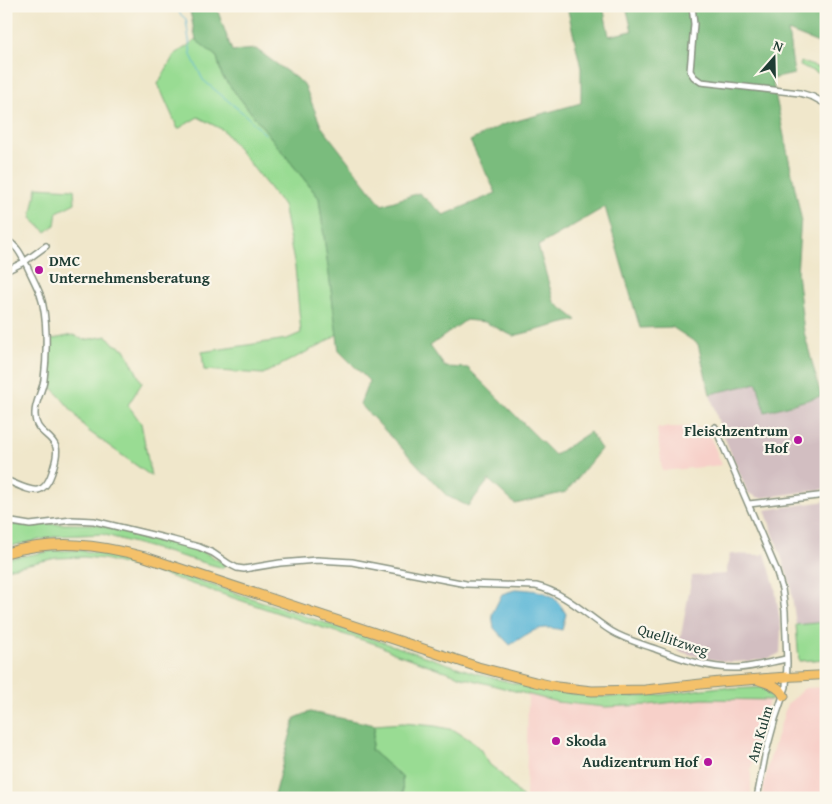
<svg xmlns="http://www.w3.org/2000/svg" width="832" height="804" viewBox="0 0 832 804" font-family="'Gentium Book Plus',serif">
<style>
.built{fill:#f7d0c9}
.industrial{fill:#d2bec1}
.green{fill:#99dc93;stroke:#5c8c64}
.forest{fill:#7abc7d;stroke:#4c7c58}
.water{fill:#58b5d6;stroke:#3c7985}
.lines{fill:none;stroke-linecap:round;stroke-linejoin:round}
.stream{stroke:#58b5d6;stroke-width:1}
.minor-casing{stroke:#889280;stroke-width:8}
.primary-casing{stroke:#889280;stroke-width:10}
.trunk-casing{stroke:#889280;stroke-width:11}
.minor{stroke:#fff;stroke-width:5}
.primary{stroke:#f4c16a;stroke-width:8}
.trunk{stroke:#f4c16a;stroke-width:9}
.poi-dot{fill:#b5179e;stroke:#fbf7ec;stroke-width:2}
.labels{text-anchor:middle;stroke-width:4.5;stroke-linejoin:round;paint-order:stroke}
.poi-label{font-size:15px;font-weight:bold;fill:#1f3d34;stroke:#fbf7ec;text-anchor:start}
.street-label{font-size:15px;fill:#1f3d34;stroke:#fbf7ec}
</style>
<rect width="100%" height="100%" fill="#fbf7ec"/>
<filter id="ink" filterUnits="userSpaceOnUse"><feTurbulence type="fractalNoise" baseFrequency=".02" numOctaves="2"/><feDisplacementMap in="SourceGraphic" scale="10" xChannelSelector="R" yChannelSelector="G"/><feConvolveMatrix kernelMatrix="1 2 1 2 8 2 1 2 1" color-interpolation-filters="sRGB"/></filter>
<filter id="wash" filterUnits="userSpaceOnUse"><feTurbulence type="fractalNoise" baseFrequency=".0096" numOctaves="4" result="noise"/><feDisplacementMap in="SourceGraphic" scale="20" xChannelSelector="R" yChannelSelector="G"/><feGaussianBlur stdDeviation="1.12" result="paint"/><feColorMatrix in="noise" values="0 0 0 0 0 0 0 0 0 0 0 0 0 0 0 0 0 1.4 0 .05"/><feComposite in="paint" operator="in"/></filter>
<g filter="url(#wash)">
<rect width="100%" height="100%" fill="#f0e7cb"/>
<g class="built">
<path d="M671 427H701L707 429 722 465 662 471 657 428Z"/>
<path d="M826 687V798H762L763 789 769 762 787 704 792 700 803 689 806 688Z"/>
<path d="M528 694 557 702 605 707 648 705 701 699 769 700 751 769V798H526Z"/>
</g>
<g class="industrial">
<path d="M757 382 766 412 826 395V489L760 498 748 493 720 427 710 394Z"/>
<path d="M826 501V622L796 625 790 582 765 510Z"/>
<path d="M765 553 775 587 781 629 780 653 770 658 752 661 730 662 703 658 678 651 692 576 726 574 730 554 760 555Z"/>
</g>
<g class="green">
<path d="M196 40 217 57 222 76 319 198 337 334 326 342 263 374 204 370 202 352 287 339 301 333 295 267 283 205 223 130 198 117 178 129 158 84 174 55Z"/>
<path d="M801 62 826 70V76L800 66Z"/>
<path d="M37 187 74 189 75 203 57 212 55 225 46 232 31 218Z"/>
<path d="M73 335 84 340 107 336 114 344 125 349 142 383 128 405 141 423 151 476 87 430 75 414 50 385 47 377 48 340Z"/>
<path d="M6 524 33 526 47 524H96L202 551 225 564 223 568 102 534 58 536 6 547Z"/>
<path d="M76 550 109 554 152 565 475 673C532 689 586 700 645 696 671 695 696 689 721 687L733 689 769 687H772L779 695 777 697 767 693V694L776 700 702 699 648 705 605 707 557 702 465 678 394 653 379 645 320 627 168 576 104 559 84 557 56 558 6 569V559L11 558 52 551Z"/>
<path d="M826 622V659L799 661 796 625Z"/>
<path d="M403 723 435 726 454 730 470 740 480 749 490 765 498 771 523 798H403L402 777 371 750 375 725Z"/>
</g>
<g class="forest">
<path d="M189 6H216L232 51 256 49 304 84 321 126 382 205 419 193 444 215 496 193 470 141 502 125 581 103V68L567 6H603L609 36 632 31 626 6H826V46L788 31 794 74 772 79 801 217 797 273 804 332 821 396 765 412 757 383 710 394 698 344 672 327 640 328 605 207 538 246 554 302 577 320 513 336 485 322 466 320 430 346 445 367 468 368 555 455 590 432 601 449 566 492 515 504 489 480 468 506 447 496 360 404 369 381 339 351 319 198 222 76 217 57 196 40Z"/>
<path d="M310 712 375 725 371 750 402 777 403 798H288L274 795 295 718Z"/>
</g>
<path class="water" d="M518 589C543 591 553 591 566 614L562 630C537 624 531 632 510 645L494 628 492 614 502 594Z"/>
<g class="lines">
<path class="stream" d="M177 6 180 14 186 19 191 55 203 80 243 113 265 134"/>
</g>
</g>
<g filter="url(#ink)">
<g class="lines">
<g class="minor-casing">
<g id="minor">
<path d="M692 6 694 24 690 71 694 77 701 82 800 93 813 97 826 104"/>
<path d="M6 240C18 246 21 255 27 266 31 275 36 284 40 294 48 317 47 356 44 380 42 392 35 402 35 413 34 433 51 433 56 447 58 454 55 462 53 469 44 501 30 490 6 480"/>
<path d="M6 271 24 262 46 246"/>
<path d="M715 427 776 569 782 589 785 611 787 663 786 687 775 719 765 756 757 798"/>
<path d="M749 504 826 495"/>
<path d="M6 521 30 525 72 520 94 521 173 540 199 547 213 553 229 564 237 568 244 569 280 563 317 560 352 562 466 584 536 586C566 593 586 615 611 631 624 639 639 643 653 648 680 658 708 669 738 668 754 667 771 662 786 659"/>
</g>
</g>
<g class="primary-casing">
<path id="primary" d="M787 677 826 675"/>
</g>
<g class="trunk-casing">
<g id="trunk">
<path d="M6 553C55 539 97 544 145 557L478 667 535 682 557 687 592 691 645 690 720 682 787 677"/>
<path d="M759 680C769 684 780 686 784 696"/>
</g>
</g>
<use href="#minor" class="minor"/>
<use href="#primary" class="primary"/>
<use href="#trunk" class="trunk"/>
</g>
</g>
<g class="poi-dot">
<circle cx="39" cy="270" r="5"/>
<circle cx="798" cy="440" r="5"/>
<circle cx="556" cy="741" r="5"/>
<circle cx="708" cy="762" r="5"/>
</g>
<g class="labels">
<g class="poi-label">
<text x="49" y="266">DMC<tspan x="49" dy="17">Unternehmensberatung</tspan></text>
<text x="788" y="436" text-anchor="end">Fleischzentrum<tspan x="788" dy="17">Hof</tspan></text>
<text x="566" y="746">Skoda</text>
<text x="698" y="767" text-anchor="end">Audizentrum Hof</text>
</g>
<g class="street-label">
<text transform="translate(673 640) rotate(18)" y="5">Quellitzweg</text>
<text transform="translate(760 734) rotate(-74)" y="5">Am Kulm</text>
</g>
</g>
<rect width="832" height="804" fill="none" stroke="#fbf7ec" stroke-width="25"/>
<g transform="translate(774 58) rotate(20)" stroke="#fbf7ec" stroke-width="4" paint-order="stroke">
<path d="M0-4L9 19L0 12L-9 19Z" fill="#1f3d34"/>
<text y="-8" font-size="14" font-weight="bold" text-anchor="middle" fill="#1f3d34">N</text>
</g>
</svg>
